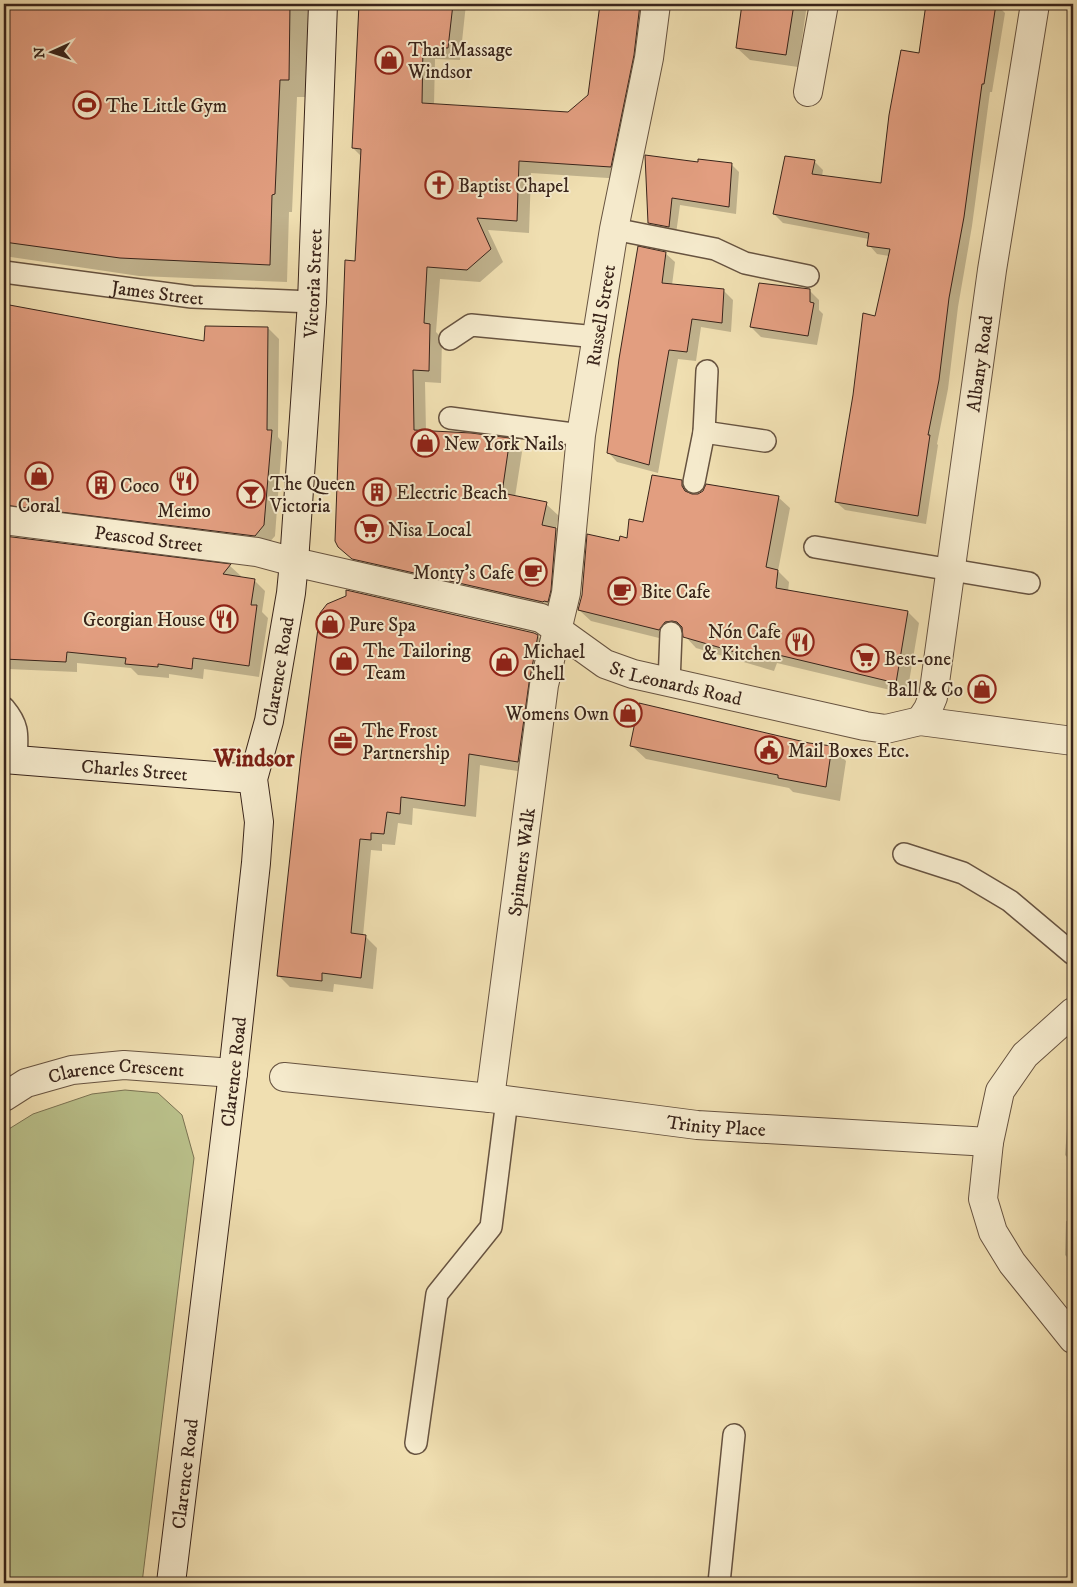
<svg xmlns="http://www.w3.org/2000/svg" width="1077" height="1587" viewBox="0 0 1077 1587" font-family="'IM FELL DW Pica',serif">
<style>
.park{fill:#bac18b;stroke:#7a7252}
.shadow{fill:#0003}
.building{fill:#e29e80;stroke:#39241a}
.lines{fill:none;stroke-linecap:round;stroke-linejoin:round}
.lane-casing{stroke:#675340;stroke-width:24}
.street-casing{stroke:#675340;stroke-width:30}
.secondary-casing{stroke:#39241a;stroke-width:30}
.lane{stroke:#f5eacc;stroke-width:21}
.street{stroke:#f5eacc;stroke-width:28}
.secondary{stroke:#f5eacc;stroke-width:28}
.labels{text-anchor:middle;stroke-width:4;stroke-linejoin:round;paint-order:stroke}
.poi-label{font-size:19px;fill:#39241a;stroke:#f5eacc;text-anchor:start}
.street-label{font-size:19px;fill:#39241a;stroke:#f5eacc}
.district-label{font-size:24px;font-weight:bold;fill:#7a1f14;stroke:#f5eacc}
</style>
<rect width="100%" height="100%" fill="#f0dfb1"/>
<filter id="stains"><feTurbulence type="fractalNoise" baseFrequency=".004" numOctaves="4"/><feColorMatrix values="0 0 0 0 .2 0 0 0 0 .09 0 0 0 0 .02 0 0 0 .5 -.17"/></filter>
<radialGradient id="worn" r=".72"><stop offset=".6" stop-color="#630" stop-opacity="0"/><stop offset="1" stop-color="#630" stop-opacity=".3"/></radialGradient>
<path class="park" d="M125 1090 158 1093 182 1115 194 1158 142 1583H4V1132L33 1114 92 1094Z"/>
<g class="shadow">
<path d="M4 4H308L306 97H297L292 212H289L287 282 139 276 4 256Z"/>
<path d="M360 4H466L460 60 435 59 434 105 568 113 589 95 602 4H656L623 179 531 173 529 233 488 230 503 262 480 282 440 279 436 332 442 338 441 383 425 382 426 432 510 440 522 452 515 497 546 504 559 516 556 529 568 542 560 614 366 571 339 547 362 157 353 148Z"/>
<path d="M744 4H807L798 67 750 60 737 48Z"/>
<path d="M927 4H996L1005 13 992 92H990L972 226 958 307 948 389 937 444 938 445 926 524 845 510 836 502 889 256 877 254 869 245V239L783 223 774 214 814 161 823 170 822 176 882 184 920 54Z"/>
<path d="M699 163 731 164 739 172 736 214 680 205 676 234 657 230 650 223Z"/>
<path d="M665 253 675 262 672 285 724 291 733 300 731 332 701 327 696 361 678 359 658 473 617 462 608 452Z"/>
<path d="M809 290 819 300V310L823 314 817 345 761 337 751 327Z"/>
<path d="M4 305 206 343 268 328 279 339 278 437 282 442 275 536 266 546 4 520Z"/>
<path d="M681 481 693 492V495L778 497 790 508 778 571 789 582 788 592 908 612 919 623 907 694 777 663 774 671 696 648 685 636 684 631 676 633 671 641 591 621 579 610 620 542 628 540 644 524Z"/>
<path d="M4 537 230 566 241 576 240 578 254 580 265 591 262 612 268 618 259 677 204 669 203 679 169 674V678L138 675 131 668 77 663V672L8 669 7 681H4Z"/>
<path d="M538 636 549 648 529 773 480 765 476 817 413 808 412 825 398 823 395 845 382 844V851L371 850 363 936H365L377 948 373 989 334 984 333 992 290 987 278 975 302 756Z"/>
<path d="M631 745 832 747 846 761 840 801 793 792 789 788 646 759Z"/>
<path d="M1071 1078H1073V1163L1065 1155Z"/>
<path d="M1073 1214V1263L1065 1255 1066 1221 1073 1222Z"/>
</g>
<g class="building">
<path d="M4 4H290L289 80H280L275 194 272 195 270 265 120 258 4 242Z"/>
<path d="M359 4H453L448 48 423 47 422 103 568 112 588 95 600 4H640L634 55 611 167 519 161 517 221 477 218 491 249 467 270 427 267 424 323 430 324 429 371 413 370 414 430 471 433 510 438 502 493 547 502 542 525 556 528 551 590 548 602 544 601 543 602 352 559 338 547 335 541 345 260 355 261 361 149 352 148Z"/>
<path d="M742 4H794L786 55 736 48Z"/>
<path d="M926 4H996L984 84H982L964 217 949 298 939 380 928 435H930L918 516 835 502 853 395 863 313 875 316 890 249 867 246 869 233 773 214 785 156 815 160 812 174 881 183 889 115 901 50 919 53Z"/>
<path d="M645 155 698 162V159L732 163 729 207 672 198 669 227 648 223Z"/>
<path d="M638 246 666 252 662 283 724 289 722 323 692 319 687 352 669 350 649 465 607 453 619 359Z"/>
<path d="M759 283 810 289V302L814 303 808 336 750 327Z"/>
<path d="M4 304 204 341 205 326 268 327 267 430H272L264 525 255 536 4 505Z"/>
<path d="M652 475 682 480V486L685 491 692 494H698L703 491 706 484 779 496 766 567 778 570 776 588 908 611 896 683 766 652 763 660 683 637 682 627 677 622 672 621 665 622 659 630 578 610 582 595 587 534 619 541 620 536 627 538 629 519 643 522Z"/>
<path d="M4 536 231 564 223 574 255 579 251 605H257L249 666 193 658 192 669 158 664V667L125 664 126 658 67 652 66 662 4 659Z"/>
<path d="M346 590 534 633 538 635 529 683 518 762 469 754 465 806 401 797 400 814 387 812 384 834 371 833V840L360 839 351 933 366 935 361 978 322 973V981L277 976 301 756 320 613 327 604 346 596Z"/>
<path d="M639 703 809 743 832 746 826 787 778 778V775L630 746Z"/>
</g>
<g class="lines">
<g class="lane-casing">
<g id="lane">
<path d="M614 229 715 249 745 263 808 276"/>
<path id="s1" d="M4 272 192 297 312 302"/>
<path d="M450 339 471 325 597 337"/>
<path d="M450 418 581 435"/>
<path d="M704 432 765 441"/>
<path d="M694 482 704 432 707 371"/>
<path d="M815 547 1029 583"/>
<path d="M669 683 671 633"/>
<path d="M4 708C20 727 17 736 16 760"/>
<path d="M904 854 963 873 1010 901 1073 954"/>
<path d="M416 1443 437 1294 491 1227 507 1100"/>
<path d="M719 1583 734 1435"/>
</g>
</g>
<g class="street-casing">
<g id="street">
<path d="M808 92 824 4"/>
<path id="s2" d="M4 520 257 552 294 562 541 618 605 664 633 674 865 726 886 729 920 721 1073 741"/>
<path id="s3" d="M920 721 928 709 933 697 992 270 1035 4"/>
<path id="s4" d="M284 1077 490 1098 697 1125 989 1142 1000 1091 1025 1055 1073 1012"/>
<path id="s5" d="M4 1097 26 1083 72 1070 124 1065 233 1073"/>
<path id="s6" d="M490 1098 544 685 566 593 581 435 614 229 649 58 656 4"/>
<path d="M989 1142 983 1199 993 1232 1012 1263 1073 1339"/>
</g>
</g>
<g class="secondary-casing">
<g id="secondary">
<path id="s7" d="M4 759 253 779"/>
<path id="s8" d="M171 1583 233 1073 256 863 259 822 253 779 269 721 291 593 294 562 312 302 323 4"/>
</g>
</g>
<use href="#lane" class="lane"/>
<use href="#street" class="street"/>
<use href="#secondary" class="secondary"/>
</g>
<defs>
<g id="shop-ring" transform="scale(1.4375)"><circle r="9.5" fill="#f5eacc" stroke="#8f2418" stroke-width="1.5"/><path d="M-5-2.5h2.3a2.7 3.5 0 0 1 5.4 0H5L5.5 6h-11ZM-1.5-2.5h3a1.5 2.3 0 0 0-3 0Z" fill="#8f2418"/></g>
<g id="stadium-ring" transform="scale(1.4375)"><circle r="9.5" fill="#f5eacc" stroke="#8f2418" stroke-width="1.5"/><path d="M0-5a6.5 5 0 1 0 0 10a6.5 5 0 1 0 0-10ZM-3.5-1.8h7v3.6h-7Z" fill="#8f2418"/></g>
<g id="church-ring" transform="scale(1.4375)"><circle r="9.5" fill="#f5eacc" stroke="#8f2418" stroke-width="1.5"/><path d="M-1.2-6h2.4v3.5h3.3v2.4h-3.3V6h-2.4V-.1h-3.3v-2.4h3.3Z" fill="#8f2418"/></g>
<g id="restaurant-ring" transform="scale(1.4375)"><circle r="9.5" fill="#f5eacc" stroke="#8f2418" stroke-width="1.5"/><path d="M-5-6h1v4h1v-4h1v4h1v-4h1v5L-1.5 .5V6h-2V.5L-5-1ZM5-6V6H3V1.5H1.5Q1.5-4 5-6Z" fill="#8f2418"/></g>
<g id="building-ring" transform="scale(1.4375)"><circle r="9.5" fill="#f5eacc" stroke="#8f2418" stroke-width="1.5"/><path d="M-4-6H4V6H1V3H-1V6H-4ZM-2.5-4.3h1.7v1.8h-1.7ZM.8-4.3h1.7v1.8H.8ZM-2.5-1h1.7V.8h-1.7ZM.8-1h1.7V.8H.8Z" fill="#8f2418"/></g>
<g id="bar-ring" transform="scale(1.4375)"><circle r="9.5" fill="#f5eacc" stroke="#8f2418" stroke-width="1.5"/><path d="M-6-5H6L.8 .8V4.5H3.5V6h-7V4.5H-.8V.8Z" fill="#8f2418"/></g>
<g id="supermarket-ring" transform="scale(1.4375)"><circle r="9.5" fill="#f5eacc" stroke="#8f2418" stroke-width="1.5"/><path d="M-6-5.5h2.5l.6 2H6L4.5 2H-2.5L-4.4-4H-6ZM-1.5 3.2a1.3 1.3 0 1 0 .1 0ZM3 3.2a1.3 1.3 0 1 0 .1 0Z" fill="#8f2418"/></g>
<g id="cafe-ring" transform="scale(1.4375)"><circle r="9.5" fill="#f5eacc" stroke="#8f2418" stroke-width="1.5"/><path d="M-5.5-4.5H6V0H3Q3 3.5 0 3.5H-2.5Q-5.5 3.5-5.5 0ZM3-3.2v2h1.7v-2ZM-6 4.5H4V6H-6Z" fill="#8f2418"/></g>
<g id="office-ring" transform="scale(1.4375)"><circle r="9.5" fill="#f5eacc" stroke="#8f2418" stroke-width="1.5"/><path d="M-6-3h4V-5.5h4V-3h4V5H-6ZM-1-4.5V-3h2v-1.5ZM-6 0V1H6V0Z" fill="#8f2418"/></g>
<g id="civic-ring" transform="scale(1.4375)"><circle r="9.5" fill="#f5eacc" stroke="#8f2418" stroke-width="1.5"/><path d="M-.6-6.5H3V-4.5H.6V-3L4-1V1h2V6H-6V1h2V-1L-.6-3ZM-1.2 2.5V6h2.4V2.5Z" fill="#8f2418"/></g>
</defs>
<g fill-rule="evenodd">
<use href="#shop-ring" x="389" y="60"/>
<use href="#stadium-ring" x="87" y="105"/>
<use href="#church-ring" x="439" y="185"/>
<use href="#shop-ring" x="425" y="443"/>
<use href="#shop-ring" x="39" y="476"/>
<use href="#restaurant-ring" x="184" y="481"/>
<use href="#building-ring" x="101" y="485"/>
<use href="#building-ring" x="377" y="492"/>
<use href="#bar-ring" x="251" y="494"/>
<use href="#supermarket-ring" x="369" y="529"/>
<use href="#cafe-ring" x="533" y="572"/>
<use href="#cafe-ring" x="622" y="591"/>
<use href="#restaurant-ring" x="224" y="619"/>
<use href="#shop-ring" x="330" y="624"/>
<use href="#restaurant-ring" x="800" y="642"/>
<use href="#supermarket-ring" x="865" y="658"/>
<use href="#shop-ring" x="344" y="661"/>
<use href="#shop-ring" x="504" y="662"/>
<use href="#shop-ring" x="982" y="689"/>
<use href="#shop-ring" x="628" y="713"/>
<use href="#office-ring" x="343" y="741"/>
<use href="#civic-ring" x="769" y="750"/>
</g>
<g class="labels">
<g class="poi-label">
<text x="408" y="56">Thai Massage<tspan x="408" dy="22">Windsor</tspan></text>
<text x="106" y="112">The Little Gym</text>
<text x="458" y="192">Baptist Chapel</text>
<text x="444" y="450">New York Nails</text>
<text x="270" y="490">The Queen<tspan x="270" dy="22">Victoria</tspan></text>
<text x="120" y="492">Coco</text>
<text x="396" y="499">Electric Beach</text>
<text x="39" y="512" text-anchor="middle">Coral</text>
<text x="184" y="517" text-anchor="middle">Meimo</text>
<text x="388" y="536">Nisa Local</text>
<text x="514" y="579" text-anchor="end">Monty's Cafe</text>
<text x="641" y="598">Bite Cafe</text>
<text x="205" y="626" text-anchor="end">Georgian House</text>
<text x="349" y="631">Pure Spa</text>
<text x="781" y="638" text-anchor="end">Nón Cafe<tspan x="781" dy="22">&amp; Kitchen</tspan></text>
<text x="363" y="657">The Tailoring<tspan x="363" dy="22">Team</tspan></text>
<text x="523" y="658">Michael<tspan x="523" dy="22">Chell</tspan></text>
<text x="884" y="665">Best-one</text>
<text x="963" y="696" text-anchor="end">Ball &amp; Co</text>
<text x="609" y="720" text-anchor="end">Womens Own</text>
<text x="362" y="737">The Frost<tspan x="362" dy="22">Partnership</tspan></text>
<text x="788" y="757">Mail Boxes Etc.</text>
</g>
<g class="street-label">
<text dy="7" stroke="none"><textPath href="#s8" startOffset="1310">Victoria Street</textPath></text>
<text dy="7" stroke="none"><textPath href="#s1" startOffset="155">James Street</textPath></text>
<text dy="7" stroke="none"><textPath href="#s6" startOffset="791">Russell Street</textPath></text>
<text dy="7" stroke="none"><textPath href="#s3" startOffset="364">Albany Road</textPath></text>
<text dy="7" stroke="none"><textPath href="#s2" startOffset="146">Peascod Street</textPath></text>
<text dy="7" stroke="none"><textPath href="#s8" startOffset="920">Clarence Road</textPath></text>
<text dy="7" stroke="none"><textPath href="#s2" startOffset="699">St Leonards Road</textPath></text>
<text dy="7" stroke="none"><textPath href="#s7" startOffset="131">Charles Street</textPath></text>
<text dy="7" stroke="none"><textPath href="#s6" startOffset="238">Spinners Walk</textPath></text>
<text dy="7" stroke="none"><textPath href="#s8" startOffset="515">Clarence Road</textPath></text>
<text dy="7" stroke="none"><textPath href="#s5" startOffset="118">Clarence Crescent</textPath></text>
<text dy="7" stroke="none"><textPath href="#s4" startOffset="435">Trinity Place</textPath></text>
<text dy="7" stroke="none"><textPath href="#s8" startOffset="110">Clarence Road</textPath></text>
</g>
<g class="district-label">
<text x="254" y="766">Windsor</text>
</g>
</g>
<rect width="1077" height="1587" fill="none" stroke="#f0dfb1" stroke-width="20"/>
<rect x="5" y="5" width="1067" height="1577" fill="none" stroke="#39241a" stroke-width="2.5"/>
<rect x="10" y="10" width="1057" height="1567" fill="none" stroke="#39241a"/>
<g transform="translate(52 52) rotate(267)" stroke="#f5eacc" stroke-width="4" paint-order="stroke">
<path d="M0-4L9 19L0 12L-9 19Z" fill="#39241a"/>
<text y="-8" font-size="14" font-weight="bold" text-anchor="middle" fill="#39241a">N</text>
</g>
<rect width="100%" height="100%" filter="url(#stains)"/>
<rect width="100%" height="100%" fill="url(#worn)"/>
</svg>
